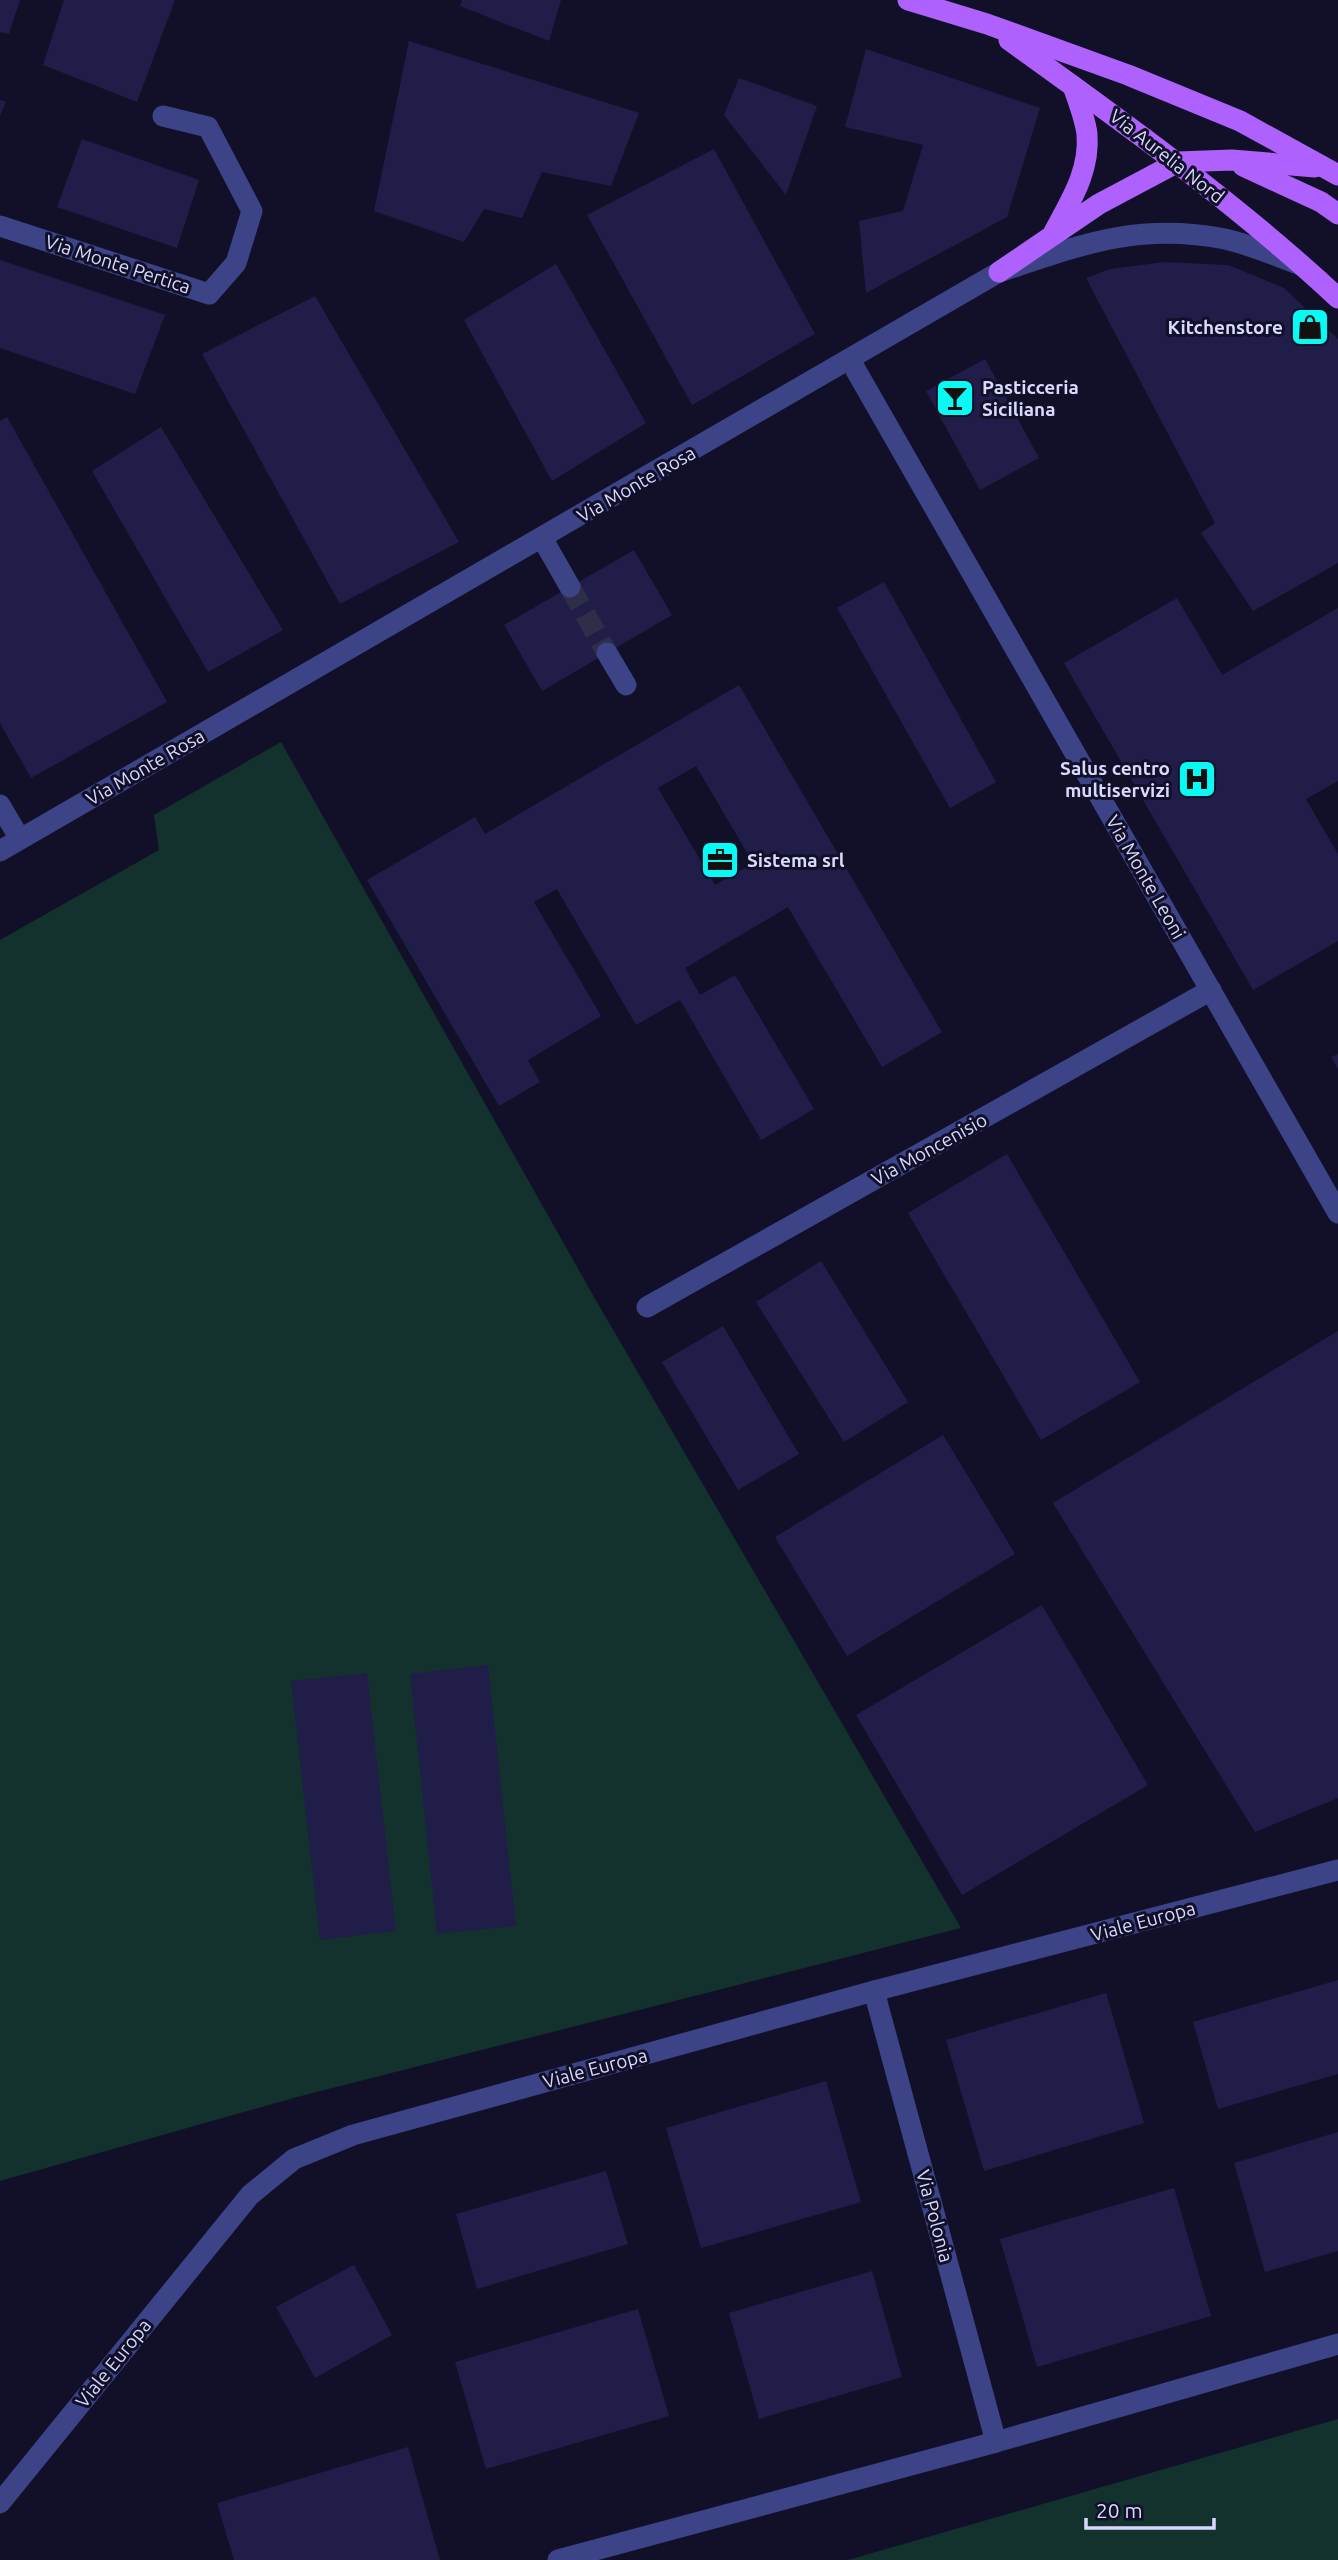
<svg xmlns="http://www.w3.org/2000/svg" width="1338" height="2560" viewBox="0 0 1338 2560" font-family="Ubuntu,sans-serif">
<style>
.green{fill:#14322d}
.building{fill:#201d49;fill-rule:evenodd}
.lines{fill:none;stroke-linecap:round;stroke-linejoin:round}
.minor-tunnel{stroke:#2f2e48;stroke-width:21;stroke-dasharray:21 10;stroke-linecap:butt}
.minor{stroke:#3c4387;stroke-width:21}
.major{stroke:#ae61fd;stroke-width:21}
.labels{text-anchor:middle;stroke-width:6;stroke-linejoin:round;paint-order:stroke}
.street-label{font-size:19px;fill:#d8d9fe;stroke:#111028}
.poi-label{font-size:19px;font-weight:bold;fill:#d8d9fe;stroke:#111028;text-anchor:end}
</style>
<rect width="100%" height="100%" fill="#111028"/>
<g class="green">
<path d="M281 742 594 1297 961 1928 297 2097 0 2181V940L159 850 154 815Z"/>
<path d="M1338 2419V2560H848Z"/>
</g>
<g class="building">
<path d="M0 0H20L9 34 0 32Z"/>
<path d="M64 0H175L137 102 43 65Z"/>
<path d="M462 0H561L549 41 460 6Z"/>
<path d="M409 41 639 113 611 186 542 172 522 218 484 209 464 242 374 211Z"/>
<path d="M866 49 1040 108 1007 217 866 293 859 221 903 211 923 145 845 127Z"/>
<path d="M739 78 817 106 786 195 724 115Z"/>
<path d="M0 100 6 102 0 116Z"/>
<path d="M82 139 199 180 177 248 57 207Z"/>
<path d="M714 149 815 334 692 405 587 215Z"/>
<path d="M0 260 165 315 135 394 0 348Z"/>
<path d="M1165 262 1228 265 1284 288 1338 339V563L1253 611 1201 533 1215 523 1086 278 1110 269Z"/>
<path d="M556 264 646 423 552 481 464 320Z"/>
<path d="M315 296 459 542 340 604 202 354Z"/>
<path d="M985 359 1039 458 980 490 926 391Z"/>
<path d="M7 417 167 702 31 778 0 723V421Z"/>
<path d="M161 427 283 630 208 672 92 471Z"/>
<path d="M634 550 672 615 542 691 504 625Z"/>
<path d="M884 582 996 782 950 808 837 608Z"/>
<path d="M1177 598 1222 675 1338 608V781L1306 799 1338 854V941L1253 990 1064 663Z"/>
<path d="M739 685 942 1032 882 1067 788 907 685 968 700 995 735 975 814 1109 761 1140 680 1000 636 1025 557 889 534 902 601 1016 528 1060 540 1082 499 1106 367 880 475 817 485 834ZM696 766 753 863 715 885 658 788Z"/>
<path d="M1338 1054V1069L1331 1057Z"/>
<path d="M1007 1154 1140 1382 1041 1440 908 1213Z"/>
<path d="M821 1261 908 1402 844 1442 756 1302Z"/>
<path d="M723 1326 799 1454 738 1490 662 1362Z"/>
<path d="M1338 1331V1798L1255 1832 1053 1503Z"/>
<path d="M943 1435 1015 1554 847 1656 775 1537Z"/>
<path d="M1042 1605 1148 1785 962 1895 856 1715Z"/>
<path d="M488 1665 516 1926 437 1934 410 1674Z"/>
<path d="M367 1673 396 1931 320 1940 291 1681Z"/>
<path d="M1338 1980V2074L1218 2109 1193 2022Z"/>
<path d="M1106 1993 1144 2123 984 2171 946 2040Z"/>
<path d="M826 2081 861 2202 701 2248 666 2128Z"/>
<path d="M1338 2132V2251L1265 2272 1234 2163Z"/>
<path d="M606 2171 628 2244 477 2289 456 2214Z"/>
<path d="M1174 2188 1211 2316 1037 2367 1000 2239Z"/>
<path d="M354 2265 392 2335 315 2378 276 2307Z"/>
<path d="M872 2271 902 2377 759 2419 729 2313Z"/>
<path d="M638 2309 669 2416 486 2469 455 2362Z"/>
<path d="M408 2447 440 2560H234L217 2503Z"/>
</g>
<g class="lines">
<path class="minor-tunnel" d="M570 587 607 653"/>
<g class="minor">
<path d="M0 226 209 294 236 263 252 211 208 127 163 116"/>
<path d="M850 360 1338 1213"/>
<path d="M542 538 570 587"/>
<path d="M607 653 626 685"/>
<path d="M0 805 20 839"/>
<path d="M0 851 999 272C1081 245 1137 222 1225 239 1251 245 1276 256 1301 265"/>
<path d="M647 1307 1211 990"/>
<path d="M874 1991 996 2442 1338 2344"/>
<path d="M0 2503 250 2195 294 2159 353 2135 874 1991 1338 1870"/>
<path d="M558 2560 996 2442"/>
</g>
<g class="major">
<path d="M908 0 987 24 1128 75 1240 121 1338 175"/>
<path d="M1009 40C1122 121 1236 203 1338 298"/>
<path d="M1243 166 1321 202 1338 214"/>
<path d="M1054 232C1071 200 1090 171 1087 134 1085 118 1078 101 1073 86"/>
<path d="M999 272 1099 204 1178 162 1232 160 1315 167"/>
</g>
</g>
<defs>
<g id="shop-square" transform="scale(2.0125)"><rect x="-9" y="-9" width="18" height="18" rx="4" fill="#07fbf4" stroke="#111028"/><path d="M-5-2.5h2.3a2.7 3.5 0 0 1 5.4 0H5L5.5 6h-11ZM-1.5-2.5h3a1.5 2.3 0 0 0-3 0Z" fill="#111"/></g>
<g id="bar-square" transform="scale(2.0125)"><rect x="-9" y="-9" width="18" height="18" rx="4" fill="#07fbf4" stroke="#111028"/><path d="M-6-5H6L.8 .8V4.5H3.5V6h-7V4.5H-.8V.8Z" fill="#111"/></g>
<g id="hospital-square" transform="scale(2.0125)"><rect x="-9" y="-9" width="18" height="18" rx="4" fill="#07fbf4" stroke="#111028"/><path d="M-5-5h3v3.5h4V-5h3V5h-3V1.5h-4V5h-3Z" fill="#111"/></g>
<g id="office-square" transform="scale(2.0125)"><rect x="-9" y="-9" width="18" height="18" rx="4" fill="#07fbf4" stroke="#111028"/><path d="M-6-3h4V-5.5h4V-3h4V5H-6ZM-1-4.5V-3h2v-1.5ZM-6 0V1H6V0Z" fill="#111"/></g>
</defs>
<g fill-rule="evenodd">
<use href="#shop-square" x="1310" y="327"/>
<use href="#bar-square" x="955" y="398"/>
<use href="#hospital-square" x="1197" y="779"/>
<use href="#office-square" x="720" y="860"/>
</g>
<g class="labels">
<g class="street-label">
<text transform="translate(1167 156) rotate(38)" y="7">Via Aurelia Nord</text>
<text transform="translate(118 264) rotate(18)" y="7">Via Monte Pertica</text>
<text transform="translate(636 484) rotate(-30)" y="7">Via Monte Rosa</text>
<text transform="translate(145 767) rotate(-30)" y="7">Via Monte Rosa</text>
<text transform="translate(1146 877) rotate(60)" y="7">Via Monte Leoni</text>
<text transform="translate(929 1149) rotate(-29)" y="7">Via Moncenisio</text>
<text transform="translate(1143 1921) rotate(-15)" y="7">Viale Europa</text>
<text transform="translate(595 2068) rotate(-15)" y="7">Viale Europa</text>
<text transform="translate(935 2216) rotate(75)" y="7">Via Polonia</text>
<text transform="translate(113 2363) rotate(-51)" y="7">Viale Europa</text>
</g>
<g class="poi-label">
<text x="1283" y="334">Kitchenstore</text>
<text x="982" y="394" text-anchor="start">Pasticceria<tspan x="982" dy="22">Siciliana</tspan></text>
<text x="1170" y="775">Salus centro<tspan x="1170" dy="22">multiservizi</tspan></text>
<text x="747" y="867" text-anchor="start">Sistema srl</text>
</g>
</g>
<path d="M1086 2518v10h128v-10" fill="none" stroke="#d8d9fe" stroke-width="3.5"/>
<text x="1096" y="2518" font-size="21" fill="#d8d9fe" stroke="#111028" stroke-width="5" paint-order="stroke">20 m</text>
</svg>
